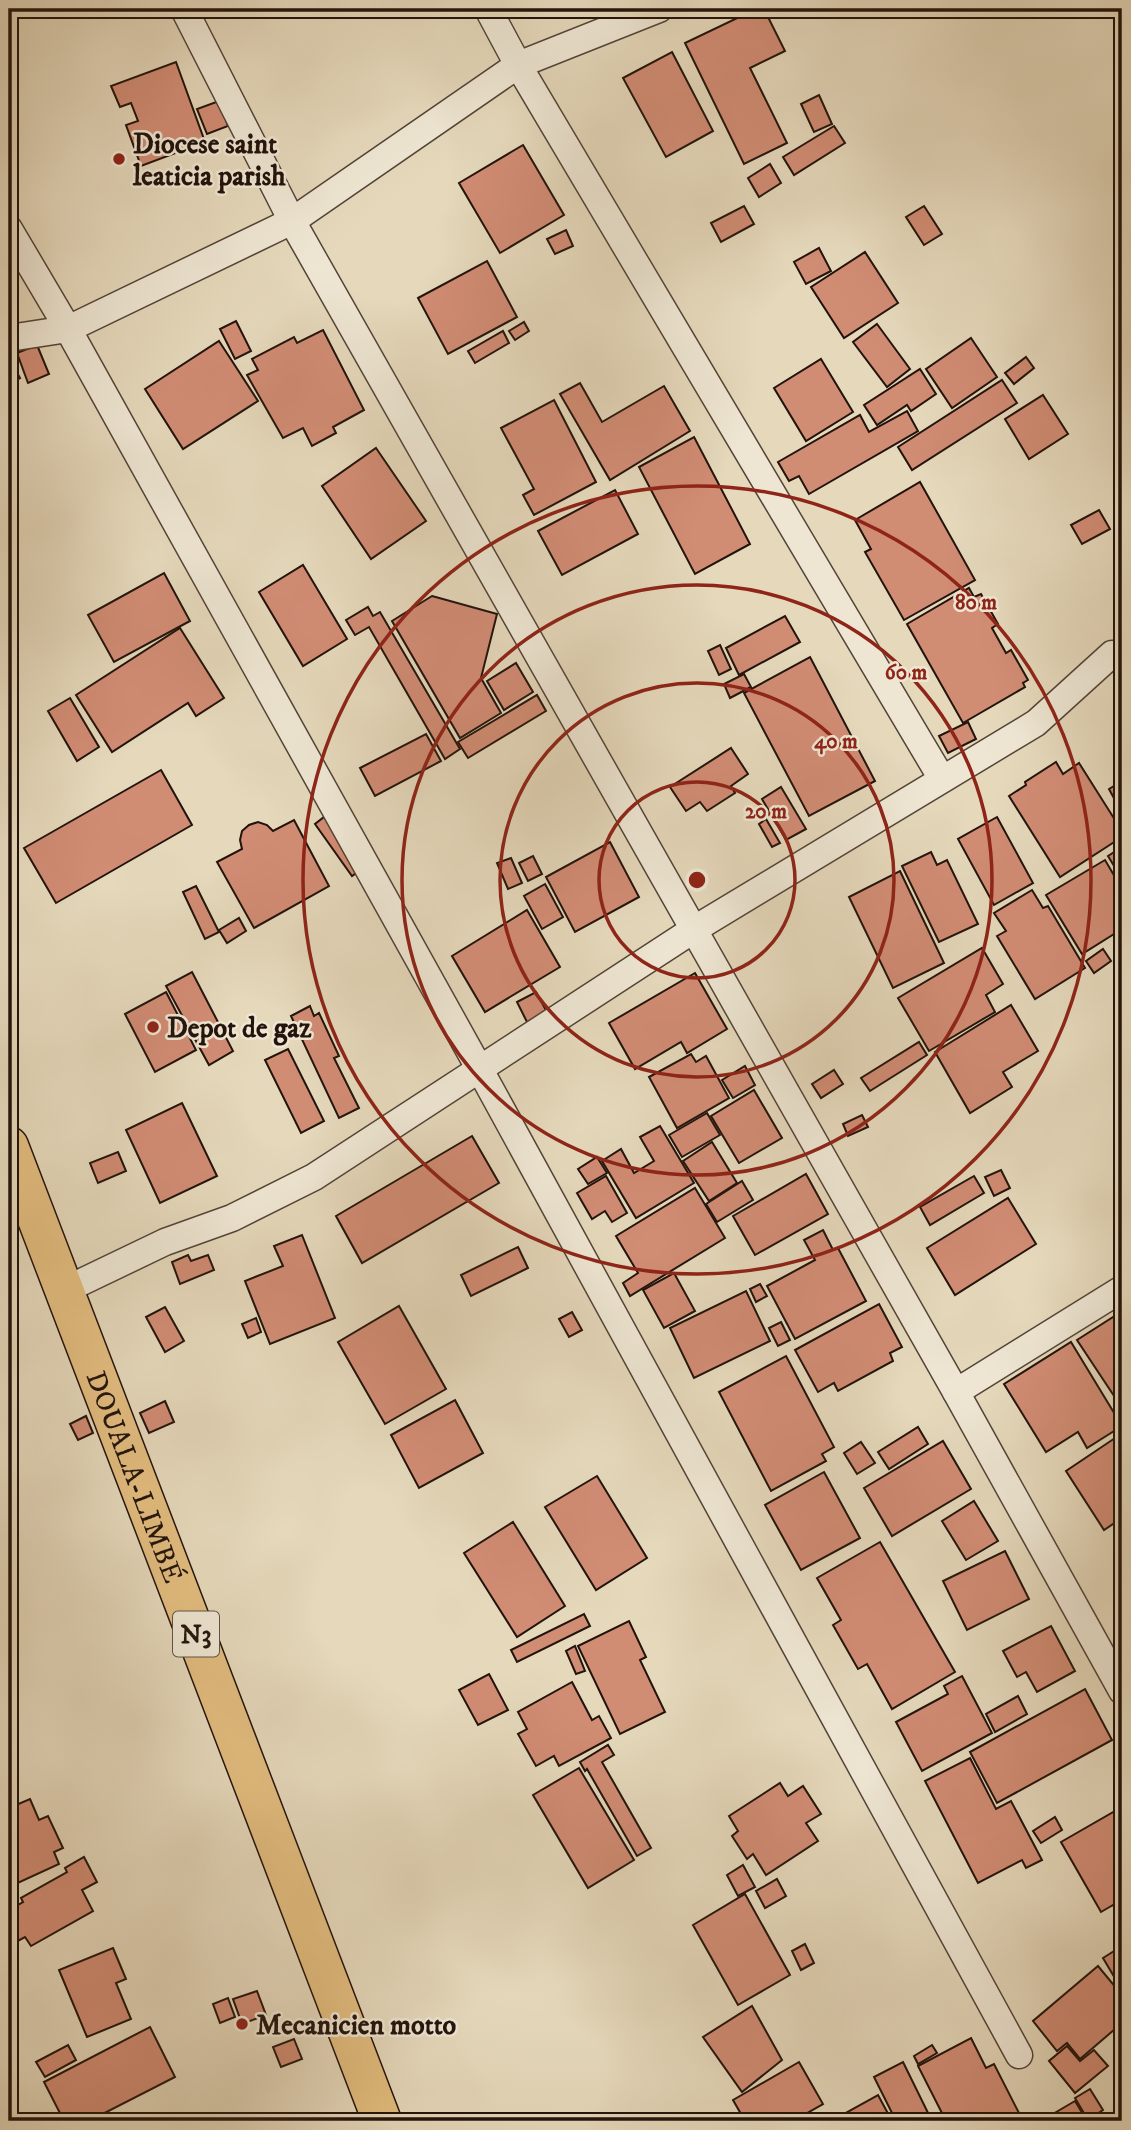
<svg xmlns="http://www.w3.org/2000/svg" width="1131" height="2130" viewBox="0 0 1131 2130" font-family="'IM FELL DW Pica',serif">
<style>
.building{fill:#d18c74;stroke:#22130c;stroke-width:2}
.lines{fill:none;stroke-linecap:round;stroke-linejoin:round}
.minor-casing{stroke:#534438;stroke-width:29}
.trunk-casing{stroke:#22130c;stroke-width:41}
.minor{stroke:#eee6d3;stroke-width:26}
.trunk{stroke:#e2bc7e;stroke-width:38}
.ring{fill:none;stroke:#8f2418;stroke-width:3.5}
.poi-dot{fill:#8f2418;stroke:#eee6d3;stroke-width:2.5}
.labels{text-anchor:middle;stroke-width:5;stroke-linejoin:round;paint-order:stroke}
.shield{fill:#eee6d3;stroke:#5f5248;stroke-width:2}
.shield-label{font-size:26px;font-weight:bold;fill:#22130c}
.poi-label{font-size:28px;font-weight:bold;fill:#22130c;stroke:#eee6d3;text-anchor:start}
.street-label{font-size:28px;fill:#22130c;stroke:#eee6d3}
.centre{fill:#8f2418;stroke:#eee6d3;stroke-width:3.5}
.ring-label{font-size:21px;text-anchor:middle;font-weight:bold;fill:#8f2418;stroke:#eee6d3;stroke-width:5;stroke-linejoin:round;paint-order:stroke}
</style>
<rect width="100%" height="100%" fill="#e5d8bb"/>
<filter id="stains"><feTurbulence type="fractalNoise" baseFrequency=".00286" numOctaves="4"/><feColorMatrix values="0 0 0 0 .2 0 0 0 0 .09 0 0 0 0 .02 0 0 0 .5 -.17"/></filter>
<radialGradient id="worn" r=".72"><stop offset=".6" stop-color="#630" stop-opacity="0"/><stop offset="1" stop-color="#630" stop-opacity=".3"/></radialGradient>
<g class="building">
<path d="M756 9H764L785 51 750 68 787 143 744 164 685 43Z"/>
<path d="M672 52 713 131 666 157 623 78Z"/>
<path d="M176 62 205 142 141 166 126 125 138 121 131 103 120 107 111 86Z"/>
<path d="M819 95 832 124 814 132 801 104Z"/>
<path d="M219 101 228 126 207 134 197 109Z"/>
<path d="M834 126 845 143 794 175 783 157Z"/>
<path d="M523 145 564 215 500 253 459 183Z"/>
<path d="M770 164 781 183 759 197 748 178Z"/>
<path d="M744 206 754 224 721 242 711 223Z"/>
<path d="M924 206 942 234 924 245 906 217Z"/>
<path d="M566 230 573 246 555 254 547 239Z"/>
<path d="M819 248 831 271 806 284 794 262Z"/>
<path d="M865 252 898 303 844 338 811 287Z"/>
<path d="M487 261 517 317 448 354 418 298Z"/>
<path d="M236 321 251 351 235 359 220 329Z"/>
<path d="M524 322 529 331 515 340 509 331Z"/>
<path d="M877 324 910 369 887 387 853 342Z"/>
<path d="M323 330 364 410 333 427 336 433 312 446 303 428 283 438 247 375 258 370 252 359 294 337 297 343Z"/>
<path d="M503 331 509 343 475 363 468 351Z"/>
<path d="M971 338 997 377 952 408 926 369Z"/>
<path d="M219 341 258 401 183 449 145 389Z"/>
<path d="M37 345 49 374 28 383 17 353Z"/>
<path d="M1026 357 1034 368 1014 384 1005 373Z"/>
<path d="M821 359 853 412 806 441 774 388Z"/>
<path d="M13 365 20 378 9 384V368Z"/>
<path d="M920 369 936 394 911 411 907 405 877 425 864 405Z"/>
<path d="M1002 380 1017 403 912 470 898 447Z"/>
<path d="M580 383 602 422 664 386 690 431 610 480 560 394Z"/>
<path d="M1043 395 1068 434 1029 459 1005 419Z"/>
<path d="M554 400 596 482 534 515 523 495 534 489 501 428Z"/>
<path d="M907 411 918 431 809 494 799 476 789 481 778 462 860 415 869 432Z"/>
<path d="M694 437 750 544 695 574 639 467Z"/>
<path d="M376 448 426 521 371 559 322 486Z"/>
<path d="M920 482 975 580 904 620 865 552 871 549 855 520Z"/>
<path d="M615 490 638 534 562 575 538 531Z"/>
<path d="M1099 510 1110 529 1082 544 1071 525Z"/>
<path d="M303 565 347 639 303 666 259 592Z"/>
<path d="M164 573 190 621 114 662 88 615Z"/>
<path d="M969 588 974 597 981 594 998 624 992 628 1006 653 1011 650 1028 680 1023 683 1025 687 963 723 907 624Z"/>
<path d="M432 596 497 614 481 678 501 713 460 738 392 621Z"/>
<path d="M368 607 373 616 380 612 460 749 445 759 369 627 355 635 346 620Z"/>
<path d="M785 616 800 642 739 675 726 648Z"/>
<path d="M180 628 224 698 196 716 188 703 112 752 76 695Z"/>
<path d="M720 645 731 669 719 675 708 651Z"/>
<path d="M810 657 875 781 809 816 744 693Z"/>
<path d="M516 663 533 692 504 710 487 681Z"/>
<path d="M744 674 751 687 730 698 724 684Z"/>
<path d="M537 695 546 711 468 758 458 742Z"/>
<path d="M70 698 99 747 77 761 48 711Z"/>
<path d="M968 722 976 739 948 753 939 736Z"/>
<path d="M426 734 441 761 375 796 360 768Z"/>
<path d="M731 748 748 774 731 786 735 793 707 811 700 802 686 811 670 787Z"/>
<path d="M1056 762 1063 774 1079 763 1122 831V837L1060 877 1009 796 1026 785 1025 782Z"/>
<path d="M161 770 192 825 56 903 24 848Z"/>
<path d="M1122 781V813L1109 789Z"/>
<path d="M781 787 806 829 786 840 762 799Z"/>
<path d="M324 817 362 869 352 876 315 824Z"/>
<path d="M997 817 1033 883 994 905 958 839Z"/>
<path d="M766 819 780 843 772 847 759 824Z"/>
<path d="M294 820 329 886 254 928 217 862 242 849 240 840 242 831 249 825 258 822 267 825 273 831Z"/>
<path d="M610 842 639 897 575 932 546 877Z"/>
<path d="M1122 847V879L1108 856Z"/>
<path d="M931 852 937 865 947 860 978 924 939 942 902 866Z"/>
<path d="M533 856 542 874 528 881 519 863Z"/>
<path d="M511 858 522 883 508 889 497 863Z"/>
<path d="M1105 860 1122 889V929L1082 954 1046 895Z"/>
<path d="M900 871 944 963 893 988 849 897Z"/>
<path d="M545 884 563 917 542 929 524 896Z"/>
<path d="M196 886 219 932 205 939 183 892Z"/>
<path d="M1032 890 1043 908 1048 906 1085 968 1035 999 997 936 1006 931 994 913Z"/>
<path d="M527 910 560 967 485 1012 452 956Z"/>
<path d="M239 918 246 931 227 943 219 930Z"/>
<path d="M982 948 1003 984 986 995 995 1012 929 1051 898 998Z"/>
<path d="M1103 949 1111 961 1094 973 1086 961Z"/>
<path d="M192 972 233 1051 209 1065 166 986Z"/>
<path d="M695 973 727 1029 687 1053 681 1042 635 1069 609 1023Z"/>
<path d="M166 992 196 1050 155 1072 125 1014Z"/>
<path d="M536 992 548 1014 528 1024 517 1002Z"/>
<path d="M1011 1005 1038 1051 1003 1072 1012 1087 970 1113 935 1052Z"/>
<path d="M310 1006 314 1016 319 1013 339 1056 334 1058 359 1108 339 1118 291 1016Z"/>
<path d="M919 1042 927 1055 870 1091 861 1078Z"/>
<path d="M288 1049 324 1121 301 1133 265 1060Z"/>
<path d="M691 1054 696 1062 706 1056 729 1098 677 1128 649 1077Z"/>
<path d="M745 1066 755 1085 733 1098 722 1080Z"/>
<path d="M834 1070 843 1084 821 1098 812 1084Z"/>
<path d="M754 1090 782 1138 739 1163 711 1116Z"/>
<path d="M182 1103 217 1176 160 1203 126 1130Z"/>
<path d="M707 1113 720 1135 682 1157 669 1135Z"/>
<path d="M862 1115 868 1127 848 1136 843 1124Z"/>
<path d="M660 1126 694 1183 636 1218 602 1161 621 1149 634 1173 654 1161 640 1137Z"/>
<path d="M472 1136 499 1183 362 1263 336 1216Z"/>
<path d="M712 1142 737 1183 709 1201 683 1161Z"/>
<path d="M118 1152 126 1171 98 1183 90 1163Z"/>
<path d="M597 1157 607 1173 588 1184 578 1169Z"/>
<path d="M1001 1170 1010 1188 994 1196 985 1177Z"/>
<path d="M806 1174 828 1214 755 1255 733 1216Z"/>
<path d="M606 1176 627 1213 612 1222 605 1211 592 1219 577 1193Z"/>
<path d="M974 1176 984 1193 930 1225 920 1207Z"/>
<path d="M742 1181 753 1200 717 1222 706 1204Z"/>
<path d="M695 1188 725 1238 630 1296 623 1283 638 1273 616 1236Z"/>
<path d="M1008 1198 1036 1244 955 1295 927 1248Z"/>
<path d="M823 1230 833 1250 838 1248 866 1301 795 1339 767 1286 815 1260 804 1240Z"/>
<path d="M302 1235 335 1318 270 1344 245 1281 283 1266 274 1246Z"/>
<path d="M518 1247 528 1268 471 1296 461 1275Z"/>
<path d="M188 1255 191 1261 208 1255 214 1270 180 1284 172 1262Z"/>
<path d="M674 1273 695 1311 664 1328 643 1290Z"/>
<path d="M760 1284 767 1296 756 1302 750 1289Z"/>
<path d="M746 1291 770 1341 694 1378 670 1328Z"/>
<path d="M879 1304 902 1347 890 1353 893 1361 838 1391 834 1383 818 1392 795 1350Z"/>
<path d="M399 1306 446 1389 385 1424 338 1342Z"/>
<path d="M165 1307 184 1341 165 1352 146 1317Z"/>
<path d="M572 1312 582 1330 569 1337 559 1319Z"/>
<path d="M1121 1312 1122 1314V1408L1077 1340Z"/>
<path d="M256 1318 261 1332 248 1338 242 1324Z"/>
<path d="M781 1322 790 1340 778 1346 769 1328Z"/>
<path d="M1071 1342 1122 1426 1087 1448 1078 1432 1046 1452 1004 1384Z"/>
<path d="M786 1356 834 1447 822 1454 826 1461 771 1491 719 1392Z"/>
<path d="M455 1400 483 1453 419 1488 391 1435Z"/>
<path d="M165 1401 174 1422 149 1433 140 1413Z"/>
<path d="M86 1416 93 1433 78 1440 70 1424Z"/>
<path d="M918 1427 928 1444 889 1469 878 1452Z"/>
<path d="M1121 1434 1122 1518 1104 1530 1066 1471Z"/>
<path d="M943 1441 971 1489 892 1536 864 1488Z"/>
<path d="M861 1442 875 1463 857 1474 844 1453Z"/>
<path d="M824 1472 860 1538 801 1570 765 1505Z"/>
<path d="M597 1476 647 1558 596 1590 545 1507Z"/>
<path d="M974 1501 998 1541 966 1560 942 1521Z"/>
<path d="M513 1522 565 1606 517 1637 464 1553Z"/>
<path d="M880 1542 955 1672 892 1709 867 1664 858 1669 833 1625 841 1620 817 1578Z"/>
<path d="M1005 1551 1029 1599 967 1630 943 1581Z"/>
<path d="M584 1614 590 1626 517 1662 511 1650Z"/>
<path d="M629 1621 646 1657 640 1660 665 1712 620 1734 578 1646Z"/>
<path d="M1051 1626 1075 1671 1037 1692 1026 1672 1017 1677 1003 1651Z"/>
<path d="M575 1646 585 1671 576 1674 566 1651Z"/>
<path d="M489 1674 508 1710 478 1725 459 1690Z"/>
<path d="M962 1676 992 1733 922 1771 896 1722 948 1694 944 1686Z"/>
<path d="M572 1682 592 1720 599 1716 611 1738 559 1766 554 1756 536 1766 518 1734 527 1729 518 1712Z"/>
<path d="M1085 1689 1112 1740 997 1803 970 1752Z"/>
<path d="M1018 1696 1027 1714 995 1732 986 1714Z"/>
<path d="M608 1745 614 1755 602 1762 651 1848 637 1856 587 1769 585 1771 580 1762Z"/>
<path d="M970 1758 996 1809 1011 1801 1042 1860 1026 1868 1022 1860 978 1883 925 1781Z"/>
<path d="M579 1768 634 1860 588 1888 533 1795Z"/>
<path d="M780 1783 788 1796 803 1786 821 1814 806 1823 818 1841 766 1875 753 1854 747 1859 732 1836 738 1831 729 1816Z"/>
<path d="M30 1799 39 1820 48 1816 63 1848 54 1852 59 1864 9 1887V1808Z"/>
<path d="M1122 1807V1920L1113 1905 1101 1912 1061 1842Z"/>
<path d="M1055 1817 1062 1830 1041 1843 1033 1831Z"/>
<path d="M84 1857 97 1882 82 1890 93 1911 31 1946 25 1937 10 1945 15 1955 9 1958V1910L23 1902 21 1898 67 1872 65 1868Z"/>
<path d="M743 1865 755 1887 738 1896 727 1875Z"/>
<path d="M777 1879 786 1896 765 1908 756 1891Z"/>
<path d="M745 1894 790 1975 738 2005 693 1925Z"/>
<path d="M805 1944 814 1963 801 1970 792 1951Z"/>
<path d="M1122 1946V1990L1103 1958Z"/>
<path d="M113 1948 126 1979 116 1983 131 2019 87 2037 59 1970Z"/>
<path d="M1098 1966 1122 1995V2023L1080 2059 1067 2043 1057 2051 1033 2021Z"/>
<path d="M257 1991 266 2015 242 2024 233 1999Z"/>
<path d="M228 1998 235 2017 220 2023 213 2004Z"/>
<path d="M752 2006 782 2060 742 2092 703 2037Z"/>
<path d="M150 2027 175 2077 89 2121H64L44 2082Z"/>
<path d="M971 2038 986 2068 994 2064 1020 2115 1008 2121H946L918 2066Z"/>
<path d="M294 2039 302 2059 281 2067 273 2047Z"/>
<path d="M68 2045 76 2060 45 2077 36 2062Z"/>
<path d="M932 2045 937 2053 918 2064 914 2056Z"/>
<path d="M1067 2046 1080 2061 1094 2050 1108 2066 1075 2093 1049 2061Z"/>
<path d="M799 2062 823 2104 793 2121H745L733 2100Z"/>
<path d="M903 2062 932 2121H896L874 2077Z"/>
<path d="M1090 2089 1103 2110 1088 2120 1075 2098Z"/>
<path d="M878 2095 892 2121H831Z"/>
<path d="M1075 2101 1087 2121H1041Z"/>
</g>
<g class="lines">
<g class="minor-casing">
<g id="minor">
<path d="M184 9 292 221 956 1392 1122 1691"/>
<path d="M488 9 518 65 942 779"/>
<path d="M9 229 68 329 479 1068 1019 2055"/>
<path d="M9 338 68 329 292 221 518 65 659 9"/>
<path d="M65 1290 165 1242 232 1218 314 1177 693 930 1036 723 1112 654"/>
<path d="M956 1392 1122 1289"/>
</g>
</g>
<g class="trunk-casing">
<g id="trunk">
<path id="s1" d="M9 1146 382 2121"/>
</g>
</g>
<use href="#minor" class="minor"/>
<use href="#trunk" class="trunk"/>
</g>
<g class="ring">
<circle cx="697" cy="880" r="98"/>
<circle cx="697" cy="880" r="197"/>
<circle cx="697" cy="880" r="295"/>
<circle cx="697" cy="880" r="394"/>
</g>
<g class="poi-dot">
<circle cx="119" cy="159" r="7"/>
<circle cx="153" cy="1027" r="7"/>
<circle cx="242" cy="2024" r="7"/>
</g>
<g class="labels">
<rect class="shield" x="173" y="1611.5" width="46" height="45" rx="5"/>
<g class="shield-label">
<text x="196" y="1643">N3</text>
</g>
<g class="poi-label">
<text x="133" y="153">Diocese saint<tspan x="133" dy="32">leaticia parish</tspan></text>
<text x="167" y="1037">Depot de gaz</text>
<text x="256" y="2034">Mecanicien motto</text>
</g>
<g class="street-label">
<text dy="10" stroke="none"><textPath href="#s1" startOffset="354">DOUALA-LIMBÉ</textPath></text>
</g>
</g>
<circle cx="697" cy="880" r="10" class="centre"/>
<g class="ring-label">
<text x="976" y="609">80 m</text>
<text x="906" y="679">60 m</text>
<text x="836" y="748">40 m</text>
<text x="766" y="818">20 m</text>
</g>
<rect width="1131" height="2130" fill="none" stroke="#e5d8bb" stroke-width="35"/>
<rect x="10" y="10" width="1110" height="2109" fill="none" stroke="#22130c" stroke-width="3.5"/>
<rect x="18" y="18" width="1096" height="2095" fill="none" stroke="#22130c" stroke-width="2"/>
<rect width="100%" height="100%" filter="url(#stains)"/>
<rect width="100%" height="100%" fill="url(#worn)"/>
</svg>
